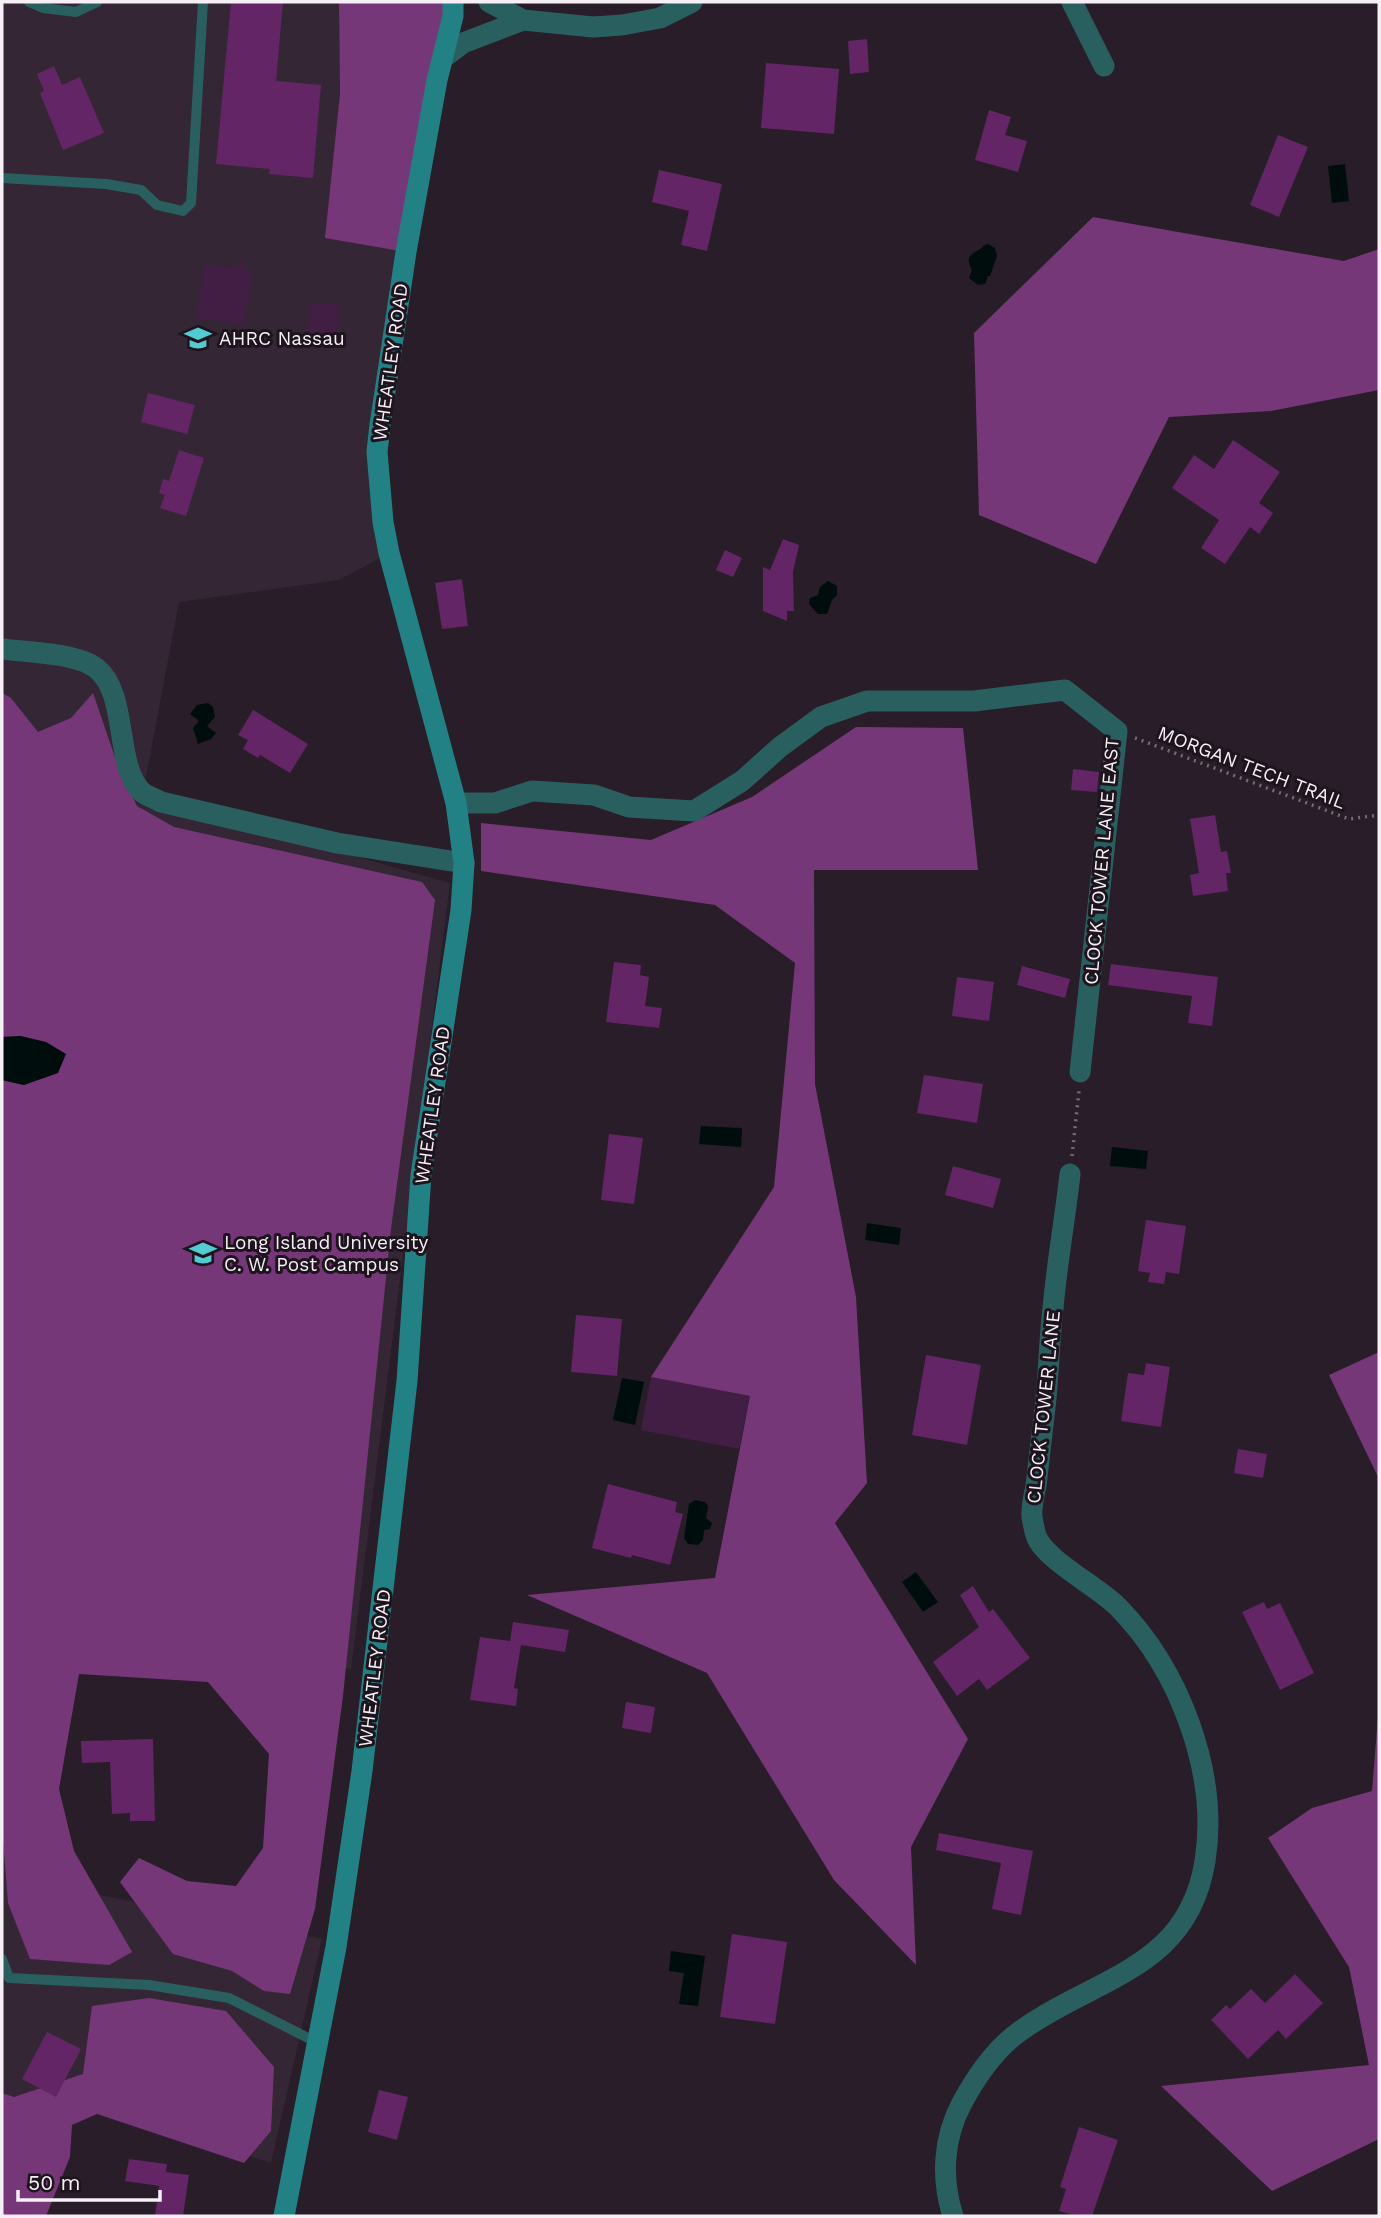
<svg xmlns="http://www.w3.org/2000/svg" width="1381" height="2218" viewBox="0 0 1381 2218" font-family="'Work Sans',sans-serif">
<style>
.built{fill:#352635}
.green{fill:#431e44}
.forest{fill:#763778}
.water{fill:#000d0d}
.building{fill:#632566}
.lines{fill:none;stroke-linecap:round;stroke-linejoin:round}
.path{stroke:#756b75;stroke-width:3.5;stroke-dasharray:2 5;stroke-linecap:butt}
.service{stroke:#2a5f60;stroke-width:10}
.minor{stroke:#2a5f60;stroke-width:21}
.secondary{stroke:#218184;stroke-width:21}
.labels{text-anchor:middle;stroke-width:6;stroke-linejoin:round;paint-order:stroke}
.poi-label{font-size:19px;fill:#f6eff6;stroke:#1e141e;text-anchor:start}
.street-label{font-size:19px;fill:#f6eff6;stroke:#1e141e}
</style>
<rect width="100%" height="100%" fill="#281d28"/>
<path class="built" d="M2 2H339L340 94 406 252 380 425 389 553 339 580 179 602 143 793 161 802 450 883 351 1669 41 1623 45 1884 322 1939 271 2163 61 2094 2 2216Z"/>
<g class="green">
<path d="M241 262 252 276 244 325 196 317 205 264 233 268Z"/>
<path d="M311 302 339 305 336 344 307 342Z"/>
<path d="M651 1377 750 1396 739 1449 641 1430Z"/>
</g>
<g class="forest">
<path d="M339 2H453L406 252 325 238 340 94Z"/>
<path d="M1093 217 1344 261 1379 249V390L1271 411 1169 417 1096 564 979 515 974 333Z"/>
<path d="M2 693 11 698 38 732 71 718 93 693 118 766 137 806 174 827 422 882 435 900 391 1229 343 1696 315 1909 290 1994 264 1991 232 1971 173 1954 120 1882 139 1858 187 1881 236 1886 263 1848 269 1754 208 1682 79 1674 59 1789 74 1851 132 1952 109 1965 30 1959 8 1903 2 1826V1080L24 1085 21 1036 2 1037Z"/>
<path d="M856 727 963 728 978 870H814L815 1084 856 1297 867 1483 835 1523 968 1739 911 1847 916 1965 834 1880 707 1673 527 1595 715 1578 750 1396 651 1377 774 1187 795 963 715 905 481 871V823L651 840 752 797Z"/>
<path d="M1379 1352V1479L1329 1375Z"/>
<path d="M1379 1704V2139L1272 2191 1161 2086 1369 2065 1349 1967 1268 1838 1312 1808 1372 1791Z"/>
<path d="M149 1998 226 2011 274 2067 271 2131 244 2163 97 2114 72 2125 70 2157 46 2216H2V2093L14 2097 83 2074 92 2006Z"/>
</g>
<g class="water">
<path d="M1345 164 1349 201 1332 203 1328 166Z"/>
<path d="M988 244 995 248 997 256 990 276H988L985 284 978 285 969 278 972 270C965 257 970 255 980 249 983 247 985 244 988 244Z"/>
<path d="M828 581 837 586V595L832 600 827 614H818L809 604 810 598 818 595 820 587Z"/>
<path d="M208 703 213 707 215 717 207 726 216 733 211 739 198 744 193 728 199 721 190 714 197 705Z"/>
<path d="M21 1036 46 1042 66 1054 58 1073 24 1085 2 1080V1037Z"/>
<path d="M701 1126 742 1128 741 1147 699 1144Z"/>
<path d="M1112 1147 1148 1151 1146 1169 1110 1166Z"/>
<path d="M867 1223 901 1228 899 1245 865 1240Z"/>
<path d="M622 1378 644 1382 635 1425 613 1420Z"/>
<path d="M695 1500 705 1502 708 1506 706 1518 712 1523 710 1529 704 1530 703 1540 698 1545 688 1544 684 1538 689 1504Z"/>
<path d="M916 1572 938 1602 923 1612 902 1582Z"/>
<path d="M671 1951 705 1956 698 2006 679 2004 684 1973 669 1971Z"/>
</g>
<g class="building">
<path d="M231 2H283L276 81 321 85 313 178 269 174 270 169 216 164Z"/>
<path d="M867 39 869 72 850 74 848 41Z"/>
<path d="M766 63 839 69 834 134 761 128Z"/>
<path d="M54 66 62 85 80 77 104 133 63 150 40 93 44 91 37 74Z"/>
<path d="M989 110 1011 117 1005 135 1027 141 1018 172 975 160Z"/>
<path d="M1278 135 1308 147 1279 217 1250 205Z"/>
<path d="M659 170 722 184 707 251 681 245 689 211 652 202Z"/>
<path d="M148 393 195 405 187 434 141 422Z"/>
<path d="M1233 440 1280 472 1259 503 1273 513 1259 534 1250 527 1225 564 1201 548 1219 520 1172 488 1194 455 1214 469Z"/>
<path d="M179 450 204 458 186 516 160 508 165 495 159 493 163 479 169 481Z"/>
<path d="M783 539 799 545 793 572 794 611H787V621L763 611V567L770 570Z"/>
<path d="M725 550 742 558 733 577 716 570Z"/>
<path d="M462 579 468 626 442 629 435 583Z"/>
<path d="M253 710 308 744 290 773 260 755 258 758 243 749 248 740 238 735Z"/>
<path d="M1073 769 1099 772 1097 792 1071 790Z"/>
<path d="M1215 815 1221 852 1227 851 1231 873H1226L1228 891 1193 896 1190 875 1199 873 1190 819Z"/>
<path d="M614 962 641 965 640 975 649 977 645 1006 662 1008 659 1028 606 1022Z"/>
<path d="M1111 964 1218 977 1212 1026 1188 1023 1192 996 1108 985Z"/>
<path d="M1022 966 1070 979 1065 998 1017 985Z"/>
<path d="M957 977 994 982 989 1021 952 1016Z"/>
<path d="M924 1075 983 1084 977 1123 917 1113Z"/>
<path d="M609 1134 643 1138 634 1204 601 1200Z"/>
<path d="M953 1166 1001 1179 993 1208 945 1195Z"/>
<path d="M1146 1220 1186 1226 1179 1274 1166 1272 1164 1284 1148 1282 1150 1273 1138 1271Z"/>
<path d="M576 1315 622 1319 617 1376 571 1372Z"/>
<path d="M926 1355 981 1365 967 1445 912 1435Z"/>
<path d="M1146 1363 1170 1367 1161 1427 1121 1421 1128 1373 1144 1375Z"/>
<path d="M1238 1449 1267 1454 1263 1478 1234 1473Z"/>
<path d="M608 1484 677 1502 675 1512 683 1514 670 1565 632 1555 631 1558 592 1548Z"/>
<path d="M973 1586 989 1612 993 1609 1030 1658 987 1690 979 1679 957 1696 933 1662 979 1627 960 1595Z"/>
<path d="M1264 1602 1267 1609 1280 1603 1314 1673 1280 1690 1242 1612Z"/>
<path d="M513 1622 569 1630 565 1652 521 1645 514 1688 518 1689 516 1706 470 1700 480 1637 510 1641Z"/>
<path d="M626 1702 655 1707 651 1733 622 1728Z"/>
<path d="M153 1739 155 1821H130V1813L112 1814 110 1762 82 1763 81 1741Z"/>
<path d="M939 1833 1033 1851 1021 1915 992 1909 1001 1863 936 1850Z"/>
<path d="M732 1934 787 1942 775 2024 720 2017Z"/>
<path d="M1295 1974 1323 2003 1286 2039 1278 2030 1248 2059 1211 2020 1226 2005 1230 2009 1251 1989 1265 2003Z"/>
<path d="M47 2032 81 2049 56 2097 22 2079Z"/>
<path d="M379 2090 408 2097 397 2140 368 2132Z"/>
<path d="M1079 2127 1118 2140 1092 2216H1077L1059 2211 1066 2189 1060 2187Z"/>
<path d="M129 2159 167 2164 166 2172 189 2175 183 2216H155L159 2186 125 2181Z"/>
</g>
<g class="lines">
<g class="path">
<path d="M1135 738 1349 819 1379 815"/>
<path d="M1072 1156 1079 1091"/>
</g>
<g class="service">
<path d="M29 2 43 8 76 12 97 2"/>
<path d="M2 178 106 184 141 190 157 205 183 211 191 203 203 2"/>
<path d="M2 1959 9 1978 149 1985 229 1998 318 2043"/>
</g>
<g class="minor">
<path d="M489 2 523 20 593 27 622 25 660 18 692 2"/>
<path d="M1072 2 1104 66"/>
<path d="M443 58 463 43 523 20"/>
<path d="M2 649C27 652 76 653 96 668 129 693 114 766 142 792 147 796 156 799 161 802L337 843 464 863"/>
<path d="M456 803H495L532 791 594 795 629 807 694 811 742 781 780 747 821 717 867 701H974L1065 690 1117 731 1080 1072"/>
<path d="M953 2216C941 2179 943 2138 962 2103 976 2077 994 2050 1019 2032 1094 1977 1188 1970 1205 1861 1219 1774 1180 1670 1118 1607 1098 1587 1051 1563 1038 1540 1035 1535 1033 1523 1032 1517 1031 1507 1034 1496 1036 1486 1039 1460 1042 1433 1045 1407 1049 1374 1049 1341 1053 1308 1057 1263 1065 1219 1070 1174"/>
</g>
<path class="secondary" d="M284 2216 336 1947 362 1771 407 1381 421 1175 461 910 464 863 456 803 389 553 383 522 377 452 380 425 406 252 437 80 453 16V2"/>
</g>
<defs>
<g id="school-bare" transform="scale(2.1)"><path d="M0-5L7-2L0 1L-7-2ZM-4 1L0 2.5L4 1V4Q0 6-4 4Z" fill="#52ccd0" stroke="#1e141e" stroke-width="2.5" paint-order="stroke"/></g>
<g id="university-bare" transform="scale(2.1)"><path d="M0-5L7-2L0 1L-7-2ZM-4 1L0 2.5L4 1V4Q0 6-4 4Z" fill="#52ccd0" stroke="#1e141e" stroke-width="2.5" paint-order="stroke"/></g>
</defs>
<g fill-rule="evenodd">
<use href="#school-bare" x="198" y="338"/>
<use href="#university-bare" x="203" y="1253"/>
</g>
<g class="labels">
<g class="poi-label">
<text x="219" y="345">AHRC Nassau</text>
<text x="224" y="1249">Long Island University<tspan x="224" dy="22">C. W. Post Campus</tspan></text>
</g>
<g class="street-label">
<text transform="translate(390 362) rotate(-82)" y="7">WHEATLEY ROAD</text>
<text transform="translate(1252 767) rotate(21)" y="7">MORGAN TECH TRAIL</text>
<text transform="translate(1101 861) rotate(-85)" y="7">CLOCK TOWER LANE EAST</text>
<text transform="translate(432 1105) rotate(-82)" y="7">WHEATLEY ROAD</text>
<text transform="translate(1043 1407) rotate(-84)" y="7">CLOCK TOWER LANE</text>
<text transform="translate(374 1668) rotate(-83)" y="7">WHEATLEY ROAD</text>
</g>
</g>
<rect width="1381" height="2218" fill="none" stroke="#f6eff6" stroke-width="7"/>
<path d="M18 2190v10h142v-10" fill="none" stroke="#f6eff6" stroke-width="3.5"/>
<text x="28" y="2190" font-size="21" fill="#f6eff6" stroke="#1e141e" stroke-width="5" paint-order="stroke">50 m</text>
</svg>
